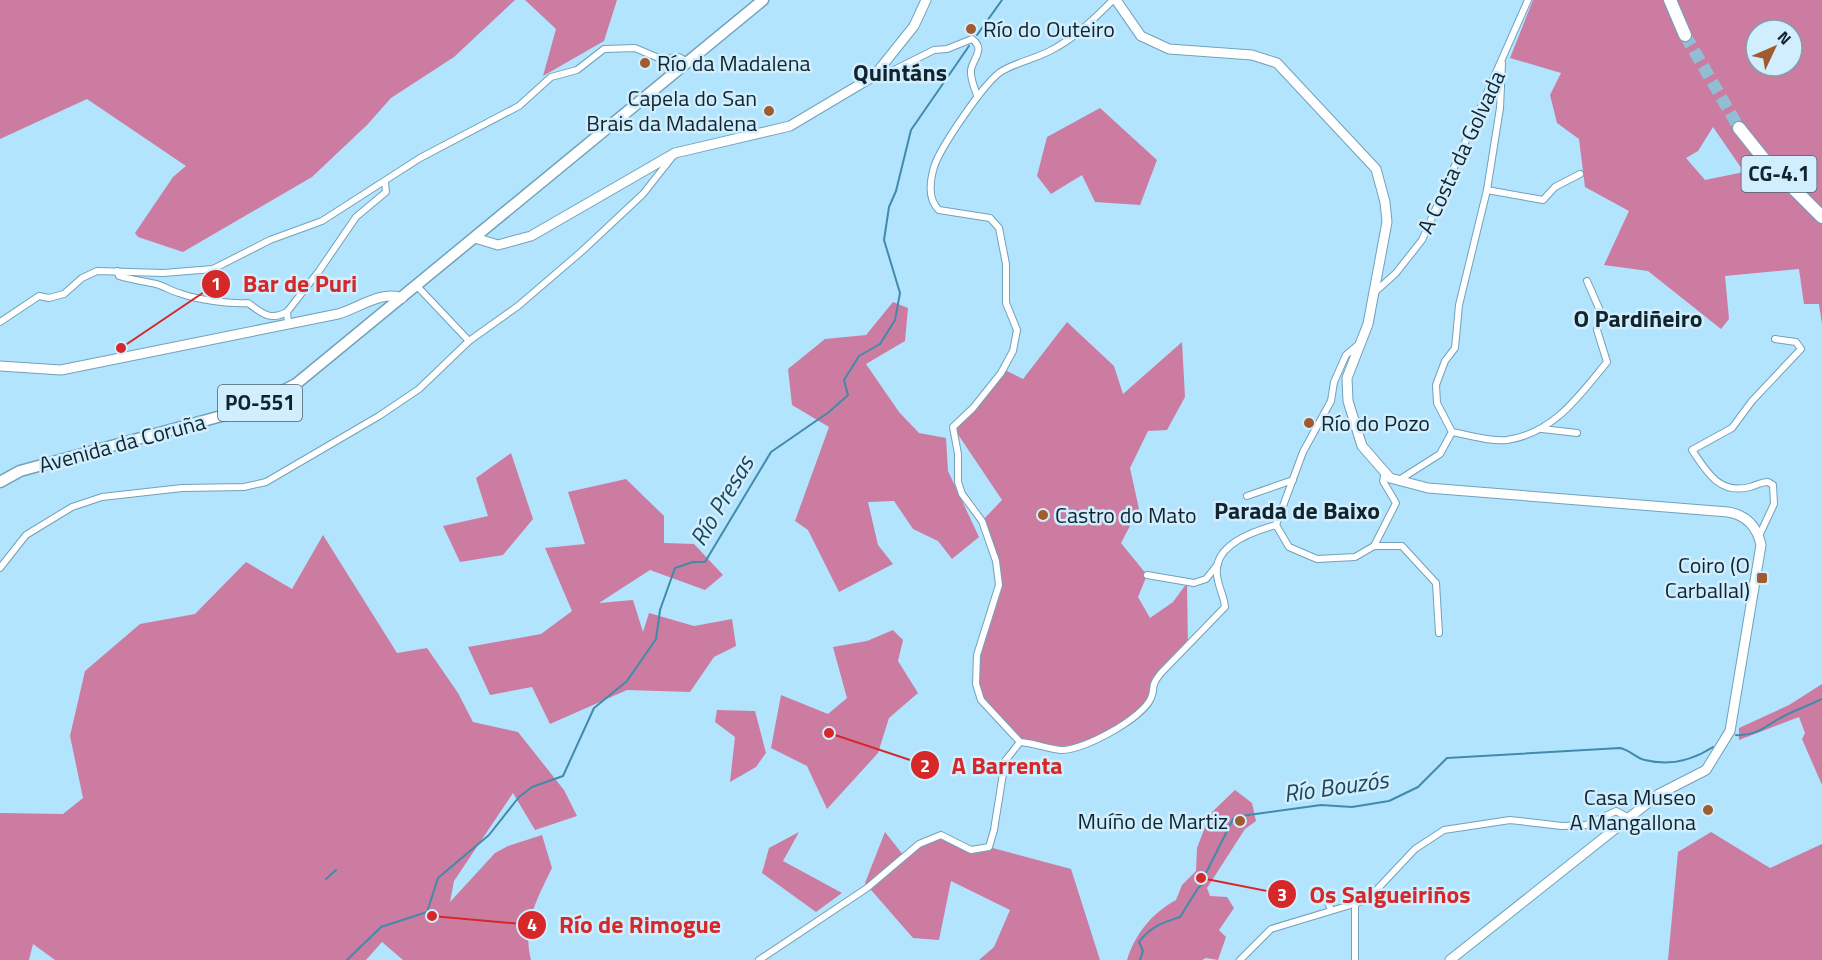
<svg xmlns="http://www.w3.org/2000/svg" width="1822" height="960" viewBox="0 0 1822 960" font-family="'Titillium Web',sans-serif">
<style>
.forest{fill:#cc7ca1;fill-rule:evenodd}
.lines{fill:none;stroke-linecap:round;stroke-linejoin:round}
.stream{stroke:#428aab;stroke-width:2}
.highway-tunnel{stroke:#92bed4;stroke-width:12;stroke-dasharray:12 6;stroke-linecap:butt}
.street-casing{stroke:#72a1ba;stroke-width:8}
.secondary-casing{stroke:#72a1ba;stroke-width:11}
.primary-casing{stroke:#72a1ba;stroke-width:13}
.highway-casing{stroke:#72a1ba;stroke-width:14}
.street{stroke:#fff;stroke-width:6}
.secondary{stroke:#fff;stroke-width:9}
.primary{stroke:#fff;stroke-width:10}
.highway{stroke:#fff;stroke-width:12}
.poi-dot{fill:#a05b2f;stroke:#d1eefe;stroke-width:2}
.labels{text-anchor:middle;stroke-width:5;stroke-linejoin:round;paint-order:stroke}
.shield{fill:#d1eefe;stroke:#4b616c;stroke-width:1.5}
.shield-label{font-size:21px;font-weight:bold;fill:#11242e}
.poi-label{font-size:22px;fill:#11242e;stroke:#d1eefe;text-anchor:start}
.street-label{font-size:22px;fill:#11242e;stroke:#d1eefe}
.neighbourhood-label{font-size:24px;font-weight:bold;fill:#11242e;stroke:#d1eefe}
.water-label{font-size:24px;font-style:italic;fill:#1f475a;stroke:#d1eefe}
.leader{fill:none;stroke:#d62828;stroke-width:2}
.callout-dot{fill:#d62828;stroke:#d1eefe;stroke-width:2}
.mark-label{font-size:18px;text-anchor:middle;font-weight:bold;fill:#fff}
.callout-label{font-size:24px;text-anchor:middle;font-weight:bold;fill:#d62828;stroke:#d1eefe;stroke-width:5;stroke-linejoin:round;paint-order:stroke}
</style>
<rect width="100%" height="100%" fill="#b2e4fe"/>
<g class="forest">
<path d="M0 0H515L454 57 391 98 367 125 312 177 183 252 138 237 135 233 173 177 186 166 87 99 0 139Z"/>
<path d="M525 0H617L604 41 543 76 556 29Z"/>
<path d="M1533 0H1822V324L1819 304H1804L1799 269 1725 276 1729 319 1721 329 1648 271 1604 265 1629 211 1585 187 1579 139 1557 123 1550 95 1561 73 1510 58ZM1756 30H1792V66H1756ZM1713 127 1744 172 1705 180 1686 158 1698 151Z"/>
<path d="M1100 108 1157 160 1140 205 1095 202 1082 175 1051 194 1037 176 1047 137Z"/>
<path d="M893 302 908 308 905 341 866 364 899 412 919 433 946 438 948 471 979 537 952 559 938 541 913 529 894 501 868 502 878 545 893 564 839 592 808 530 795 521 829 427 792 405 788 369 825 339 866 335Z"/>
<path d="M1067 322 1114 366 1123 394 1182 342 1185 397 1167 430 1148 431 1130 468 1139 509 1121 543 1147 575 1138 597 1150 618 1173 602 1187 583 1188 647 1161 673 1151 698 1140 710 1107 735 1061 750 1020 742 981 700 975 670 999 585 996 561 982 521 1002 500 953 427 1003 369 1023 379Z"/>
<path d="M511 453 533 519 503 555 460 562 443 526 488 516 476 478Z"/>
<path d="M626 479 664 516V543L694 544 723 575 705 590 650 570 599 603 633 600 643 632 649 613 694 626 732 619 736 646 714 657 690 692 627 690 550 724 532 687 490 695 468 647 541 634 572 611 545 548 585 544 568 492Z"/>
<path d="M323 535 397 653 427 648 458 693 473 722 518 732 564 790 577 816 535 830 513 793 454 881 450 902 495 853 508 846 542 835 552 868C537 899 522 925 531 960H403L382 942 366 960H55L33 944 29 960H0V813L63 814 83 798 70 736 85 671 140 624 195 614 246 562 292 589Z"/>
<path d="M893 630 903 640 898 661 918 693 889 718 878 753 827 809 807 766 771 748 781 695 828 714 847 698 833 647 867 641Z"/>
<path d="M1822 684V785L1802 739 1805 733 1799 717 1739 740V728L1789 705Z"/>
<path d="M717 710 755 711 766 753 756 767 730 782 735 737 715 722Z"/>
<path d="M1235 790 1252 803 1256 821 1245 829 1207 888 1210 896 1227 897 1234 908 1219 930 1226 937 1218 960 1206 958 1202 960H1127C1135 934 1152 913 1176 900L1182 885 1196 871 1197 848 1210 814Z"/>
<path d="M799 832 783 861 842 893 816 912 762 873 769 848Z"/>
<path d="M885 832 904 856 919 844 941 835 971 850 989 847 1071 869 1100 960H979L994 947 1010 910 951 881 939 940 913 938 865 883Z"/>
<path d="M1711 832 1770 868 1822 844V960H1668L1678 852Z"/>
</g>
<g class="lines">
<g class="stream">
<path d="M977 35 1002 0"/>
<path d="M1736 735C1757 737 1769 723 1786 715 1798 709 1810 705 1822 699"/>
<path d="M326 879 336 870"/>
<path d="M347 960 381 927 427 912 438 878 489 835 519 797 532 787 563 776 594 708 627 681 656 639 660 610 675 568 693 562H705L771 452 829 412 848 395 844 380 859 356 880 344 895 320 900 293 884 240 889 207 896 191 911 130 969 46"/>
<path d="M1140 960 1143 951 1139 942C1151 926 1162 923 1180 917L1198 888 1203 884V879L1233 819 1241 816 1321 805 1352 807 1389 801 1418 787 1447 758 1620 748C1630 750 1636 758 1645 760 1669 766 1693 760 1713 747"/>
</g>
<path class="highway-tunnel" d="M1685 35 1739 128"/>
<g class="street-casing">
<g id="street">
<path d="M1502 63 1500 108 1487 190 1459 305 1455 348 1445 361 1436 385 1437 403 1452 432C1469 435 1490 442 1507 440 1554 433 1579 396 1607 362L1597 330 1601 313 1587 281"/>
<path d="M875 76 896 69 934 50 947 49 972 39C986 49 973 58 971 70 970 78 974 87 977 95"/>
<path d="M1487 190 1543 200 1555 187 1580 174"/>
<path d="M117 271 119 276C132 280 144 281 156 284 164 286 171 291 179 293 197 300 230 304 248 303 263 314 270 321 287 312"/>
<path d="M416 285 469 341"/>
<path d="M1375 292 1396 273 1422 240 1528 0"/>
<path d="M0 322 39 296 49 298 64 294 82 278 97 271 163 273 213 269 270 240 322 221 420 158 519 106 551 77 577 70 604 49 635 48 661 59 679 57 686 61"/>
<path d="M288 323 287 312 319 271 356 217 386 192 385 182"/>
<path d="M1542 429 1577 433"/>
<path d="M1399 480 1440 454 1452 432"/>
<path d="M1247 496 1293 480"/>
<path d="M1276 525 1289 547 1317 559 1355 557 1374 546 1396 503 1383 481 1385 472"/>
<path d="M1759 536 1774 504 1773 485 1768 482C1761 482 1757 485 1750 487 1719 495 1707 472 1692 450L1732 428 1752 401 1801 349 1796 342 1775 339"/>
<path d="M1374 546H1402L1436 583 1439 633"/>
<path d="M0 568 26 535 72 507 102 497 182 488 244 487 266 482 379 416 419 389 469 341 518 306 581 252 643 194 673 156"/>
<path d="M1147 575 1194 583 1206 579 1218 564"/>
<path d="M1020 742 981 700 976 684 977 655 999 585 996 561 982 521 962 494 958 482V454L953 427 973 408 1001 373 1013 351 1017 330 1006 303V264L999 228 990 218 939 210C927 199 930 181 934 167 940 148 985 81 1002 71 1019 61 1040 58 1057 47 1078 35 1096 17 1113 0"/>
<path d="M1325 895 1331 910"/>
<path d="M1355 904V960"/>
<path d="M759 960 867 888 919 844 941 835 971 850 989 847 994 830 1005 761 1020 742C1034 743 1048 749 1061 750 1083 751 1143 718 1151 698 1156 686 1149 688 1161 673L1225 607C1224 596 1218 586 1217 575 1213 545 1254 531 1276 525L1303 452 1331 401 1334 382 1346 355 1359 344"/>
<path d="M1240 960 1271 929 1367 900 1415 849 1444 830 1510 820 1562 826 1586 825 1616 811 1629 818"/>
</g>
</g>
<g class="secondary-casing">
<g id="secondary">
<path d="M1116 0 1141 36 1169 49 1252 55 1277 63 1376 169 1385 202 1387 222 1368 324 1347 378 1348 401 1362 446 1390 478 1428 488 1728 512C1746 515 1757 526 1761 545L1730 731 1706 770 1659 794 1450 960"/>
<path d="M475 238 498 245 531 236 675 153 790 126 874 76 914 26 926 0"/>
<path d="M0 366 61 370 338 314C359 308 382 290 402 298"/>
</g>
</g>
<g class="primary-casing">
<path id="primary" d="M0 482 20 471 247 409 296 384 763 0"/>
</g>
<g class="highway-casing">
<g id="highway">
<path d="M1670 0 1685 35"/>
<path d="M1739 128 1763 158 1822 217"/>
</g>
</g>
<use href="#street" class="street"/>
<use href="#secondary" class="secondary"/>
<use href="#primary" class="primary"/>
<use href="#highway" class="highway"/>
</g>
<g class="poi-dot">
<circle cx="971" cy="29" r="6"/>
<circle cx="645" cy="63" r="6"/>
<circle cx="769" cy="111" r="6"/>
<circle cx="1309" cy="423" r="6"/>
<circle cx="1043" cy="515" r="6"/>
<rect x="1756" y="572" width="12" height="12" rx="3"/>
<circle cx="1708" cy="810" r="6"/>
<circle cx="1240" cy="821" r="6"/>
</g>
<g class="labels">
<g class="shield">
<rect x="1741.5" y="156" width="75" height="36" rx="4.5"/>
<rect x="218" y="385" width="84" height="36" rx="4.5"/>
</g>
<g class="shield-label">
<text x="1779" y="181">CG-4.1</text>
<text x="260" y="410">PO-551</text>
</g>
<g class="poi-label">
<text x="983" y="37">Río do Outeiro</text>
<text x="657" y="71">Río da Madalena</text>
<text x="757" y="106" text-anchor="end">Capela do San<tspan x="757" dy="25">Brais da Madalena</tspan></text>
<text x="1321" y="431">Río do Pozo</text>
<text x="1055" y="523">Castro do Mato</text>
<text x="1750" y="573" text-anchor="end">Coiro (O<tspan x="1750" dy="25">Carballal)</tspan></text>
<text x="1696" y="805" text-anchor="end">Casa Museo<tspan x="1696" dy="25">A Mangallona</tspan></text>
<text x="1228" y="829" text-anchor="end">Muíño de Martiz</text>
</g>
<g class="street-label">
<text transform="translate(1461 152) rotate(-65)" y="8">A Costa da Golvada</text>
<text transform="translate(122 443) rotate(-15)" y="8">Avenida da Coruña</text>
</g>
<g class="neighbourhood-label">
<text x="900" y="81">Quintáns</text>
<text x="1638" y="327">O Pardiñeiro</text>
<text x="1297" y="519">Parada de Baixo</text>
</g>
<g class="water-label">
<text transform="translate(722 501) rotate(-59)" y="8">Río Presas</text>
<text transform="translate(1336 787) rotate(-8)" y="8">Río Bouzós</text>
</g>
</g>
<path class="leader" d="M121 348L216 284M829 733L925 765M1201 878L1282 894M432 916L532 925"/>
<g class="callout-dot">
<circle cx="121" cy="348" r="6"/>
<circle cx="829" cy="733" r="6"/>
<circle cx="1201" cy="878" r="6"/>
<circle cx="432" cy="916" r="6"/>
<circle cx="216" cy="284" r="15"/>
<circle cx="925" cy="765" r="15"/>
<circle cx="1282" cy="894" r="15"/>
<circle cx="532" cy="925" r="15"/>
</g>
<g class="mark-label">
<text x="216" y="290">1</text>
<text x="925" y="772">2</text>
<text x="1282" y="901">3</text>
<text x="532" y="931">4</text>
</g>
<g class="callout-label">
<text x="300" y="292">Bar de Puri</text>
<text x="1007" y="774">A Barrenta</text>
<text x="1390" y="903">Os Salgueiriños</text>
<text x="640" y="933">Río de Rimogue</text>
</g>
<g transform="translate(1774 48) rotate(46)"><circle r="28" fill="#d1eefe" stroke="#849dab" stroke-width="1.5"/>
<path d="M0-4.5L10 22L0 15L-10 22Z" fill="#a05b2f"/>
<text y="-9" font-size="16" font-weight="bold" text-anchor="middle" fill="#11242e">N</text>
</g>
</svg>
